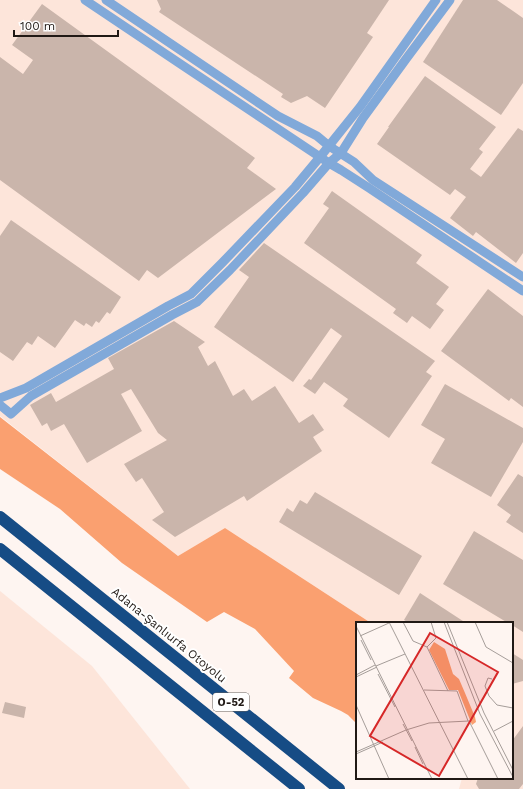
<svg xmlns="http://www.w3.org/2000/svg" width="523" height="789" viewBox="0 0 523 789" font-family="'Work Sans',sans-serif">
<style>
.built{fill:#fde5da}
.forest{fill:#faa070}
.building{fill:#cab5ab}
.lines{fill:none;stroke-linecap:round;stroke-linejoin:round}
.minor{stroke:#81a9d9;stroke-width:9}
.highway{stroke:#164c85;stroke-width:12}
.labels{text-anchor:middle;stroke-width:4;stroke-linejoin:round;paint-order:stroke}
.shield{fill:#fff;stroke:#635e5b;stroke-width:1}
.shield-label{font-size:11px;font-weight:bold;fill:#201915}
.street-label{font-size:12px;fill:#201915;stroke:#fff}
.inset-road{fill:none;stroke:#a59d99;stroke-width:1}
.view{fill:#d62828;fill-opacity:0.15;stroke:#d62828;stroke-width:2}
.inset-edge{fill:none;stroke:#201915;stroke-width:2}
</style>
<rect width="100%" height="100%" fill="#fef5f1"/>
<g class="built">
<path d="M0 0H523V789H459L462 778H512V623H371L225 528 178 556 0 416Z"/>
<path d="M0 591 92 666 190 789H0Z"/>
</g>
<path class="forest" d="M0 417 178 556 225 528 371 623H357V724L348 715 341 711 313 698 289 678 294 671 255 629 224 612 207 622 122 563 60 509 0 469Z"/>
<g class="building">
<path d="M157 0H389L367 33 373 37 325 108 307 96 291 103 281 97 283 94 159 12 161 9Z"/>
<path d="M463 0H497L523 18V83L501 115 423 62Z"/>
<path d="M42 4 255 158 247 168 276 189 158 278 147 270 139 281 0 180V57L23 74 33 60 12 45Z"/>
<path d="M425 76 496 127 479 149 483 152 470 169 481 177 518 128 523 131V253L516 263 476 232 473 236 450 218 466 197 455 189 450 195 377 144 389 127H388Z"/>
<path d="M332 191 422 255 416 263 449 287 436 304 444 310 430 329 412 316 407 323 393 313 396 309 304 243 329 208 323 204Z"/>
<path d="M11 220 121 297 110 314 107 312 99 323 96 321 92 327 86 323 84 326 75 320 55 348 38 336 32 345 27 342 13 361 0 352V236Z"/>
<path d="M264 243 435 361 426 372 432 376 389 438 343 406 348 399 324 382 315 394 303 386 309 379 311 380 342 336 331 328 293 382 214 327 249 277 239 270Z"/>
<path d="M488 289 523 316V407L511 398 509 401 441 351Z"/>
<path d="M174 321 205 342 198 347 208 366 215 361 233 396 244 389 252 401 275 386 299 423 313 414 324 430 313 437 322 451 247 501 244 496 175 537 152 520 164 512 142 478 136 482 124 464 167 440 158 433 131 389 121 394 142 431 87 463 64 424 51 431 47 423 42 426 30 405 51 393 56 402 114 369 108 358Z"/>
<path d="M445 384 523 428V442L491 497 431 463 445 439 421 425Z"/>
<path d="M518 474 523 477V533L506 522 511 515 497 505Z"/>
<path d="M315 492 422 556 399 595 279 522 287 508 293 512 300 500 307 504Z"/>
<path d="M474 531 523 560V632L512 625V623H508L443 584Z"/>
<path d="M420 593 466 623H409L404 620Z"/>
<path d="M512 653 523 660V681L512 684Z"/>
<path d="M5 702 26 707 24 718 2 713Z"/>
<path d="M523 726V784L519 789H479L476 784 478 778H512V741Z"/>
</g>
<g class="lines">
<g class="minor">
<path d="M85 0 179 63 329 163 341 170 369 188 523 291"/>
<path d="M106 0 278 116 317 136 329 146 354 162 373 180 523 277"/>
<path d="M0 398 26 388 168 306 191 294 222 263 295 187 320 157 360 107 436 0"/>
<path d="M0 405 11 414 31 396 172 315 197 302 230 270 303 193 329 163 341 153 363 118 406 59 450 0"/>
</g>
<g class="highway">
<path d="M0 517 339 789"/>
<path d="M0 549 299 789"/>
</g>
</g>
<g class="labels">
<rect class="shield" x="213" y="693" width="36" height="18" rx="3"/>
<g class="shield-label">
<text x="231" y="706">O-52</text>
</g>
<g class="street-label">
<text transform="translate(169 635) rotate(39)" y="4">Adana-Şanlıurfa Otoyolu</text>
</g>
</g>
<g transform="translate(356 622)">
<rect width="157" height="157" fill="#fef5f1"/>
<path d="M78 20 89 27 97 52 103 57 109 71 119 95 120 100 116 103 102 68H93L73 28Z" fill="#faa070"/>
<path class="inset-road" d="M33 0 112 157M47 0 57 19 71 25M88 0 124 92 157 155M91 0 128 91 157 148M119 0 130 25 157 41M0 4 76 157M4 14 33 1M5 18 15 38M71 25 92 69M71 25 80 16 75 0M20 44 49 32M22 52 39 85M0 53 19 43M0 55 21 45M136 57 132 56 129 64 133 74 141 83 157 86M68 68 101 69 112 99M0 83 33 157M47 102 56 119M138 109 157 99M59 125 67 142M0 130 50 108 73 101 113 99 142 157M0 132 27 120"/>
<path class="view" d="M74 11 142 50 83 154 14 114Z"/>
<rect width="157" height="157" class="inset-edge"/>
</g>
<path d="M14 30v6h104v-6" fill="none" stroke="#201915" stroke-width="2"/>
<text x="20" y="30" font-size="12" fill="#201915" stroke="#ffffff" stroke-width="3" paint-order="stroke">100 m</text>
</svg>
